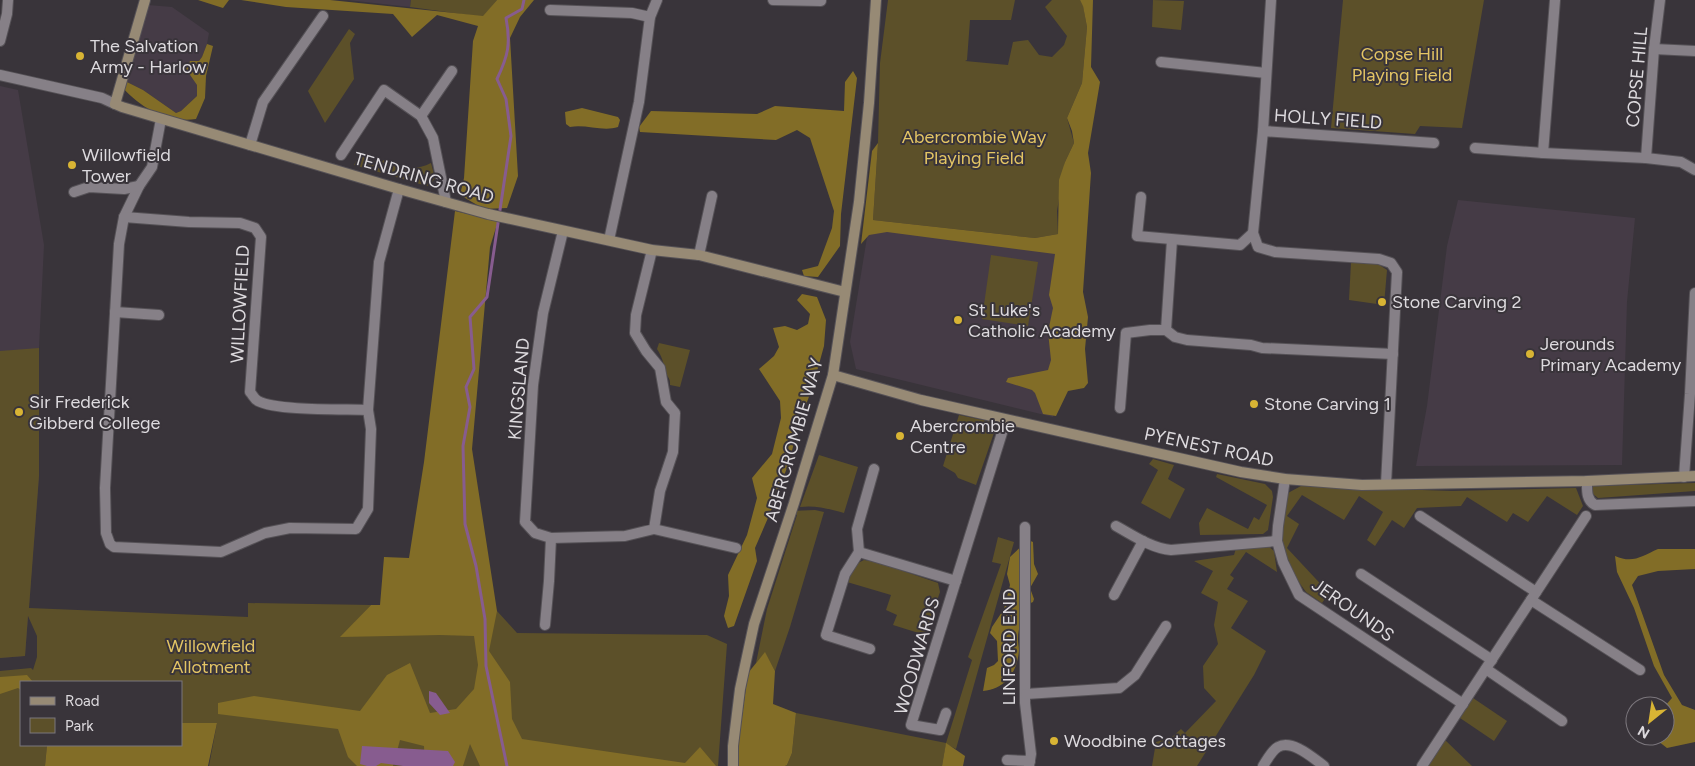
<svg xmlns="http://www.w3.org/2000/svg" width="1695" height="766" viewBox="0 0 1695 766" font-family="Figtree,sans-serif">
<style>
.built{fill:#453b46}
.green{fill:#5c5029}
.forest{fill:#826d27}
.water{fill:#875c8f}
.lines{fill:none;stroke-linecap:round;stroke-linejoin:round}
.stream{stroke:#875c8f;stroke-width:3}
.street-casing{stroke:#555156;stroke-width:12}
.secondary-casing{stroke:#555156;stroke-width:12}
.street{stroke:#868087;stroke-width:10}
.secondary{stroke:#978a75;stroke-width:10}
.poi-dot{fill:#d8b434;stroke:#39343a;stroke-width:2}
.labels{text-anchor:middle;stroke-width:4;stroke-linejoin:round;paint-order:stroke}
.poi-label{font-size:18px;fill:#dddade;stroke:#39343a;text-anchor:start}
.park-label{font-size:18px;fill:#e4c564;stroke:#39343a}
.street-label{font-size:18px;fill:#dddade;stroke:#39343a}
</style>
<rect width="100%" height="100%" fill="#39343a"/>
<g class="built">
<path d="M347 0H411L410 7Z"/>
<path d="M148 5 172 7 209 33 207 44 202 57 199 61 197 96 181 111 176 113 143 90 125 81Z"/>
<path d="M0 86 18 90 44 245 39 348V476L25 656 0 658Z"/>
<path d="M1458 200 1635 218 1627 302 1622 465 1416 466 1427 406 1447 246Z"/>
<path d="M869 225 1061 244 1065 378 1053 417 856 369 850 342Z"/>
</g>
<g class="green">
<path d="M411 0H497L483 17 410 7Z"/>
<path d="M888 0H1015L1011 20H970L967 60 965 61 1008 65 1013 42 1028 40 1039 55 1052 57 1064 45 1067 36 1045 7 1052 0H1080L1083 5 1087 27 1082 83 1067 118 1074 143 1065 162 1057 211 1058 234 1035 238 873 220 878 143 880 63Z"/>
<path d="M1153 0 1184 1 1181 30 1152 27Z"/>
<path d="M1343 0H1484L1462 128 1420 126 1415 134 1331 128Z"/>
<path d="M349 29 355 34 350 43 354 79 325 123 308 91Z"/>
<path d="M359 155 379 163 384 160C398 169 416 171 431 163L435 178 431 184 427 186 354 165Z"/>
<path d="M991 255 1038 262 1028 326 982 319Z"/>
<path d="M1359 261 1378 264 1387 270 1384 305 1349 300 1351 262Z"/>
<path d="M659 343 690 350 680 387 670 385C671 378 666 376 665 370 663 361 662 357 657 349Z"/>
<path d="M39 348V476L29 608 248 617V603L371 605 355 622 497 611 517 633 707 635 727 644 718 766H209L217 723H181V682H21V745H47L45 766H0V671L31 668 33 670 37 657V636L28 616 25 656 0 658V351Z"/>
<path d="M959 415 992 422 995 425V430L976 485 958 478 955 473 943 466Z"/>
<path d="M819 455 858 467 844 513C829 509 816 505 800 507Z"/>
<path d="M1153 459 1174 465 1168 479 1185 489 1170 519 1141 503 1158 470 1149 464Z"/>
<path d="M1217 474 1265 484 1272 491 1273 497 1268 530 1263 534 1200 535 1199 523 1207 508 1248 529 1254 517 1259 520 1267 505 1216 477Z"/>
<path d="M1695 483V491L1598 498 1593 494 1592 486Z"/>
<path d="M1301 486 1452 491 1576 488 1583 506 1577 515 1547 496 1528 522 1513 513 1507 522 1467 497 1461 506 1417 508 1404 528 1392 520 1375 546 1367 540 1383 512 1359 496 1344 520 1302 495 1287 516 1299 524 1287 548 1329 593 1322 603 1306 592 1296 578 1284 550 1280 529 1284 501 1288 493Z"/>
<path d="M815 510 824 512 790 627 775 671 765 653 756 663 767 609 797 515 791 511Z"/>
<path d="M998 537 1014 542 956 749 946 744 942 766H785L787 765 792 753 796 713 946 743 972 660 968 657 1001 564 992 562Z"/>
<path d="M1267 545 1274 551 1277 572 1246 552 1230 575 1234 578 1227 589 1248 601 1231 628 1266 651 1254 675 1197 766H1152L1156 742 1172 737 1181 729 1185 733 1216 701 1204 688 1203 666 1218 644 1214 625 1218 602 1201 593 1213 571 1194 561 1234 555 1236 548Z"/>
<path d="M864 560 877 562 938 583 940 592 925 635 893 625 897 615 886 610 891 595 847 582C850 571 854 564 864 560Z"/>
<path d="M1473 698 1507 721 1494 741 1460 718Z"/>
<path d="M1444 739 1472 766H1426Z"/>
</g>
<g class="forest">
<path d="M198 0H229L223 8Z"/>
<path d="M241 0H330L483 16 497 0H534L520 17 510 38 518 176 507 208 484 209 460 195 464 178 473 41 478 26 437 15 412 37 393 14 286 7Z"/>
<path d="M1080 0H1093L1091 67 1100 82 1088 153 1091 173 1083 292 1088 317 1085 349 1088 383 1084 388 1068 391 1056 416 1043 414 1035 393 1032 390 1006 382 1008 378 1048 370 1051 360 1048 332 1053 308 1049 295 1055 254 887 232 869 235 861 244 872 151 878 143 873 220 1035 238 1058 234 1059 180 1065 162 1074 143 1072 131 1067 118 1082 83 1087 27 1083 6Z"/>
<path d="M207 44 213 46 206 76 205 98 196 119C168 123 142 109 123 88L125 81 143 90 176 113 181 111 197 96V85L186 69 190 61H199L202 57Z"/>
<path d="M853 71 857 78 841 214 840 246 818 277 804 276 802 270 818 266 832 228 834 211 810 138 797 130 776 140 640 132 639 127 651 111 757 114 775 106 844 111 845 82Z"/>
<path d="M582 108 618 117 620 120 618 127C603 132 586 124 570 127L566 124 565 112Z"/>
<path d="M455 211 498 221 490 247 472 449 497 611 489 651 510 682 512 719 522 739 685 763 700 747 716 766H480L470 744 463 766H425L424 746 400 740 393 766H357L348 757 338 729 218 714V703L254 696 360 711 387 675 410 663 430 713 456 709 474 689 478 665 474 636 440 635 340 637 371 605H380L384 557 409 558 424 462Z"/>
<path d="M802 294 817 297 826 320 824 346 813 386 801 418 788 465 771 511 755 548 757 561 734 626 728 628 724 616 729 596 728 575 747 535 757 498 752 478 772 454 781 418 780 401 759 369 774 356 779 347 773 328 785 326 797 330 808 324 810 314 797 300Z"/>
<path d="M1028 540 1033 542 1034 564 1038 574 1030 588 1034 599 1033 602 1026 605C1023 616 1018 628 1018 639 1018 643 1019 647 1019 651 1017 672 1006 689 983 691L987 668 994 665 998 661 997 641 990 633 992 627 1004 609 1010 585 1007 574 1010 557Z"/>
<path d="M1658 549H1695V569L1658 571 1638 576 1632 585 1664 675 1682 705 1695 710V742L1667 748 1658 741 1639 736H1665V706L1672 698 1654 666 1634 608 1617 572 1615 556C1633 564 1642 556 1658 549Z"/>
<path d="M765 652 775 671 773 704 796 713 792 753 787 765 785 766H737V752L748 673Z"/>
<path d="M27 675 33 682H21V690L18 688 0 694V677Z"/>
<path d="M181 723H217L208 766H45L47 745H181Z"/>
<path d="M946 743 965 756 963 766H942Z"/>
</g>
<g class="water">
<path d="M429 691 436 693 450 713 440 715 429 703Z"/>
<path d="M362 746 448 751 455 762 453 766H403L381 763 376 766H367L360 764Z"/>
</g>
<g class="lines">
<path class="stream" d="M507 766 486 666 485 619 476 566 465 524 463 446 470 407 466 387 474 369 470 317 487 297 511 136 506 99 497 79C508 56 511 44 506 18L522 9 524 0"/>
<g class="street-casing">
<g id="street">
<path d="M773 0 821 1"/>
<path d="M550 10 632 13 650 17"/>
<path d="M0 41 7 14 8 0"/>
<path d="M1654 49 1695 51"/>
<path d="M1161 62 1266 73"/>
<path d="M0 75 102 98 115 104"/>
<path d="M421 116 452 71"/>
<path d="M161 119 152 167 139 186 124 217 119 244 105 488 106 533 110 544 114 547 221 552 265 533 290 528 356 529 368 509 371 429 368 410 379 262 399 189"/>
<path d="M1263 131 1271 0"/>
<path d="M250 145 263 102 323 16"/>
<path d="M1475 148 1543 153 1646 158 1681 162 1695 170"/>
<path d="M1543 153 1555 0"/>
<path d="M341 155 384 90 421 116 433 138 446 202"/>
<path d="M1646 158 1654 49 1660 0"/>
<path d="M74 192 89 187 124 189 139 186"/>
<path d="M1141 197 1137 236 1240 245 1253 233"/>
<path d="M124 217 189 222 240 223 255 228 261 237 250 392C253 395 254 399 258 401 277 411 343 409 368 410"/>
<path d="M563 231 543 313 533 385 525 522 535 533 551 538 625 536 654 529 660 491 673 452 675 413 666 402 660 368 646 351 635 333 636 315 652 250"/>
<path d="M609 240 639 102 650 17 657 0"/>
<path d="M1172 240 1166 330 1175 337 1187 340 1251 345 1262 348 1393 354"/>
<path d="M699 255 712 196"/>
<path d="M115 312 159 315"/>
<path d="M1120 408 1126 333 1150 330H1166"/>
<path d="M874 469 857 529 859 552 956 581"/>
<path d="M1684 477 1690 394 1695 293"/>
<path d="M1285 479 1278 526 1277 541 1283 562 1299 595 1463 704"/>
<path d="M1587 481C1587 490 1586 500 1595 505L1695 501"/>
<path d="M1386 484 1397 272 1391 263 1379 259 1275 252 1258 247 1253 233 1263 131 1434 143"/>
<path d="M1420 516 1536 592"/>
<path d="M1116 526C1134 536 1151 548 1171 550L1277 541"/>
<path d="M1025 527V703L1031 754 1029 766"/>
<path d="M654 529 736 548"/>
<path d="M859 552 845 574 826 635 870 649"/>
<path d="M1361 574 1492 660"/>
<path d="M1114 595 1143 541"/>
<path d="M1531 600 1640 670"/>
<path d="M545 625 549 581 551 538"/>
<path d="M1486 669 1562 721"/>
<path d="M1026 694 1119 688 1135 675 1166 626"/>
<path d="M946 713 940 730 911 725 1006 420"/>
<path d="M1007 760 1030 761"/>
<path d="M1263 766C1267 760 1272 750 1278 747 1292 739 1313 758 1324 766"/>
<path d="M1422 766 1586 516"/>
</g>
</g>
<g class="secondary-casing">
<g id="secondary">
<path d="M145 0 115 104 122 107 399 189 488 214 652 250 699 255 845 292"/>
<path d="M833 375 921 400 1241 472 1285 479 1362 485 1587 481 1695 476"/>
<path d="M733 766V746L740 689 754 624 794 503 833 375 859 202 869 103 876 0"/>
</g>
</g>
<use href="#street" class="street"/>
<use href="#secondary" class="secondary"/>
</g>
<g class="poi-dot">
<circle cx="80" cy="56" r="5"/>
<circle cx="72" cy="165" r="5"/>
<circle cx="1382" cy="302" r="5"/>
<circle cx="958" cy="320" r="5"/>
<circle cx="1530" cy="354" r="5"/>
<circle cx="1254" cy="404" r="5"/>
<circle cx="19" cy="412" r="5"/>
<circle cx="900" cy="436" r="5"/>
<circle cx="1054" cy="741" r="5"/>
</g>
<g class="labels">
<g class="poi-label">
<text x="90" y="52">The Salvation<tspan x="90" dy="21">Army - Harlow</tspan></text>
<text x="82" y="161">Willowfield<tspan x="82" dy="21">Tower</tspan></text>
<text x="1392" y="308">Stone Carving 2</text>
<text x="968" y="316">St Luke's<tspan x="968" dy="21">Catholic Academy</tspan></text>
<text x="1540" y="350">Jerounds<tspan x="1540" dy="21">Primary Academy</tspan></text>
<text x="29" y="408">Sir Frederick<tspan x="29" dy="21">Gibberd College</tspan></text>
<text x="1264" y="410">Stone Carving 1</text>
<text x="910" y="432">Abercrombie<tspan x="910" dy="21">Centre</tspan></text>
<text x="1064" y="747">Woodbine Cottages</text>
</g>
<g class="park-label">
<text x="1402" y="60">Copse Hill<tspan x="1402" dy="21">Playing Field</tspan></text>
<text x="974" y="143">Abercrombie Way<tspan x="974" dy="21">Playing Field</tspan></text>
<text x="211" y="652">Willowfield<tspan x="211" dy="21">Allotment</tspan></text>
</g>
<g class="street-label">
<text transform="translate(1637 77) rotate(-85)" y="6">COPSE HILL</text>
<text transform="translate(1328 119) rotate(4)" y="6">HOLLY FIELD</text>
<text transform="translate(424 178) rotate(16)" y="6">TENDRING ROAD</text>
<text transform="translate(240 304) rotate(-87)" y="6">WILLOWFIELD</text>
<text transform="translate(519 389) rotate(-85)" y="6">KINGSLAND</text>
<text transform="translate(794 440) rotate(-74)" y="6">ABERCROMBIE WAY</text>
<text transform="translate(1209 447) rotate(12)" y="6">PYENEST ROAD</text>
<text transform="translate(1353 610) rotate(35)" y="6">JEROUNDS</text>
<text transform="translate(1009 647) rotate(-90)" y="6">LINFORD END</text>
<text transform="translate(917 656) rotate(-74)" y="6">WOODWARDS</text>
</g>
</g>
<rect x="20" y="681" width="162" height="65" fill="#39343a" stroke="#7b767c"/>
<rect x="30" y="697" width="25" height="8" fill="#978a75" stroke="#7b767c"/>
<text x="65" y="706" font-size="15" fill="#dddade">Road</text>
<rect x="30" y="718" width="25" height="15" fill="#5c5029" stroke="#7b767c"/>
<text x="65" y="731" font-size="15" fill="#dddade">Park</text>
<g transform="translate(1650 721) rotate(210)"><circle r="24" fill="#39343a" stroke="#7b767c"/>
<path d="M0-4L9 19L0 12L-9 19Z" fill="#d8b434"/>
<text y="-8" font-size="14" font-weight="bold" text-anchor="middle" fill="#dddade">N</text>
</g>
</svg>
